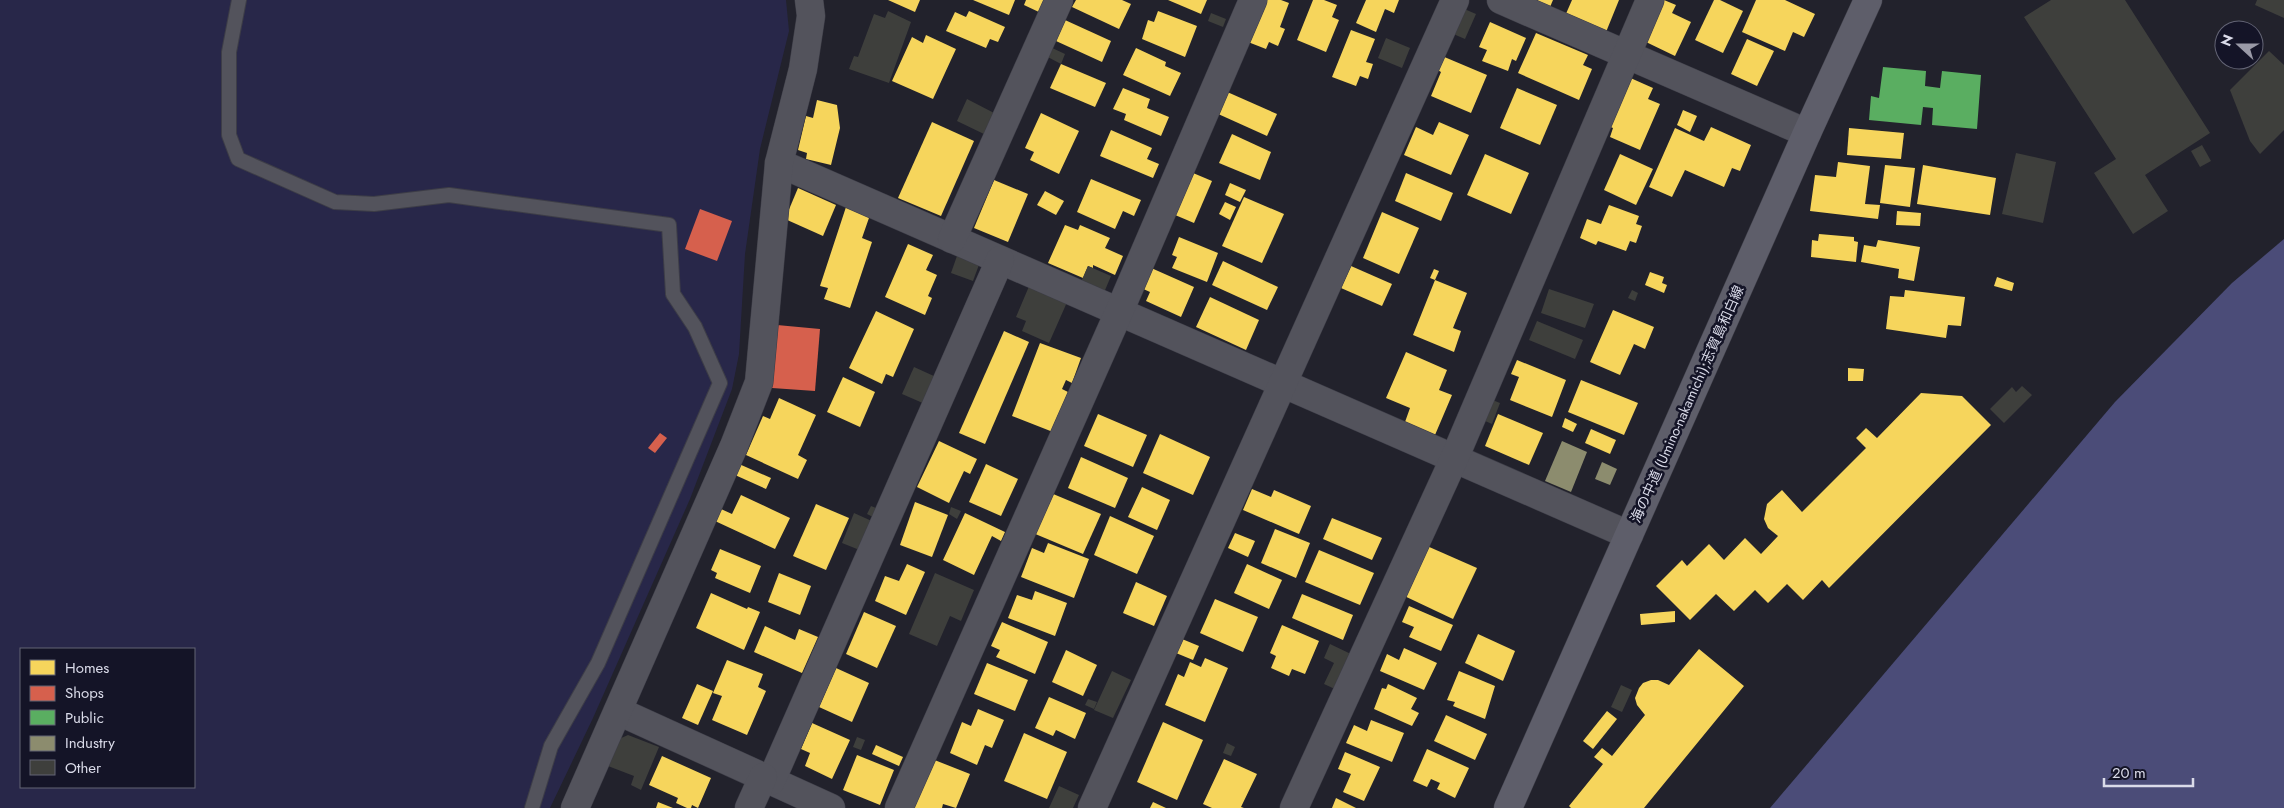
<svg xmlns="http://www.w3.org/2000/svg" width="2284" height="808" viewBox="0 0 2284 808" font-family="Jost,'Noto Sans JP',sans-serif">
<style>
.green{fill:#282749;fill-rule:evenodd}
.water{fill:#4b4c78}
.homes{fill:#f6d55c}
.shops{fill:#d6604d}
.public{fill:#5aae61}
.industry{fill:#8c8c6e}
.building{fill:#3e3f3c}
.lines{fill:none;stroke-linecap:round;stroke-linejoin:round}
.service-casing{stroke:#3d3d47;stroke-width:16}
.minor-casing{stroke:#3d3d47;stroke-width:29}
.primary-casing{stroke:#3d3d47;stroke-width:29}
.service{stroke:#53535c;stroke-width:14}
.minor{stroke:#53535c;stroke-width:28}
.primary{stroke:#5e5e6a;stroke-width:28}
.labels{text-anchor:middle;stroke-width:5;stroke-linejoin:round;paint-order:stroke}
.street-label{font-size:14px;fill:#dadbe9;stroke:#141427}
</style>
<rect width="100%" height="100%" fill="#22222c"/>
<path class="green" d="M0 0H786L789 31 760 149 745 254 739 354 732 389 690 499 593 718 550 808H0ZM21 649H194V787H21Z"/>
<path class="water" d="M2284 239V808H1770L2115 402 2232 283Z"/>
<g class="homes">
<path d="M888 0H920L915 12Z"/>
<path d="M973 0H1015L1009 15Z"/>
<path d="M1026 0H1044L1041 13 1024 5Z"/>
<path d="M1076 0H1122L1131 4 1119 29 1072 7Z"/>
<path d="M1168 0H1207L1201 14Z"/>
<path d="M1265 0H1281L1289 3 1280 27 1285 29 1278 46 1269 42 1266 49 1248 42Z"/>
<path d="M1313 0H1324L1337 5 1332 17 1339 20 1326 52 1297 40Z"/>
<path d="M1366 0H1399L1394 13 1385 9 1376 32 1356 23Z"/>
<path d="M1538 0H1553L1550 7 1537 2Z"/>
<path d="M1572 0H1619L1606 32 1565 16Z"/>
<path d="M1664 0 1676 5 1672 13 1691 22 1675 56 1646 42Z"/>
<path d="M1714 0H1720L1743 11 1723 53 1695 40Z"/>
<path d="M1756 0H1785L1815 14 1804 37 1793 32 1785 51 1742 32Z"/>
<path d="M969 11 1005 27 998 42 990 39 986 48 946 31 955 12 966 17Z"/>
<path d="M1158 11 1197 26 1185 57 1142 39 1148 20 1154 22Z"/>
<path d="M1065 20 1111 41 1102 62 1056 41Z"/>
<path d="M1490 22 1526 38 1516 61 1512 59 1508 71 1482 61 1487 50 1479 47Z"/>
<path d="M1351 30 1375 39 1366 62 1373 64 1368 79 1360 76 1356 86 1332 77Z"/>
<path d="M1536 33 1588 55 1583 65 1592 69 1579 100 1518 73Z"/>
<path d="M926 35 956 49 933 99 892 81 912 37 923 43Z"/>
<path d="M1747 39 1774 51 1757 86 1731 74Z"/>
<path d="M1136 48 1166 62 1165 66 1181 73 1170 96 1123 75Z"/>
<path d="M1442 56 1487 75 1471 113 1431 96 1441 72 1436 69Z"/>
<path d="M1061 64 1106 83 1095 107 1050 88Z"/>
<path d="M1626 76 1653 88 1648 99 1660 104 1640 150 1610 137 1613 128 1606 125Z"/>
<path d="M1123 88 1150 99 1147 108 1169 117 1161 136 1124 120 1126 114 1113 109Z"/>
<path d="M1517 88 1557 105 1540 145 1500 128Z"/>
<path d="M1225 91 1277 114 1267 136 1216 113Z"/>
<path d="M817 100 837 105 840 128 831 165 806 159 807 153 798 150 806 116 813 118Z"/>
<path d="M1683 110 1697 116 1690 132 1677 125Z"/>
<path d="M1041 113 1079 131 1059 174 1030 160 1034 152 1025 148Z"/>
<path d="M932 122 974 141 941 216 898 198Z"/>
<path d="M1439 122 1469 135 1451 175 1404 155 1416 127 1433 135Z"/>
<path d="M1711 127 1751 145 1740 171 1732 168 1724 187 1685 170 1672 197 1649 187 1675 128 1704 141Z"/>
<path d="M1849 128 1904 133 1901 159 1847 155Z"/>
<path d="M1111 130 1152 148 1147 159 1159 164 1153 178 1100 156Z"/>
<path d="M1232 134 1271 152 1260 180 1219 163Z"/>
<path d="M1485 154 1529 173 1511 214 1467 195Z"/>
<path d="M1620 154 1653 169 1636 205 1604 190Z"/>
<path d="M1838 162 1870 166 1865 204 1880 205 1878 219 1810 211 1815 175 1836 177Z"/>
<path d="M1885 165 1915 168 1910 207 1880 203Z"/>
<path d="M1923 165 1996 178 1990 215 1917 204Z"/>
<path d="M1186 170 1212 181 1194 223 1168 212Z"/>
<path d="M1406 173 1453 193 1441 221 1395 201Z"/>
<path d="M1091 179 1141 200 1134 216 1123 211 1115 229 1077 212Z"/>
<path d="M994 180 1028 194 1008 242 974 228Z"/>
<path d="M1230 183 1246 190 1240 202 1225 195Z"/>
<path d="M798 188 836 205 823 236 785 219Z"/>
<path d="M1045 191 1064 201 1056 215 1037 205Z"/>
<path d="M1244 197 1284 214 1262 263 1222 246Z"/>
<path d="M1225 202 1236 207 1230 220 1219 214Z"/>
<path d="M1609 205 1639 216 1636 224 1642 226 1636 243 1630 241 1626 251 1598 241 1596 245 1580 238 1587 219 1601 224Z"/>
<path d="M846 207 870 215 862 238 872 242 850 308 824 299 828 288 820 286Z"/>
<path d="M1897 211 1921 213 1920 226 1896 225Z"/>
<path d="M1382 212 1419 228 1399 274 1363 258Z"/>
<path d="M1065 225 1078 230 1080 225 1110 238 1105 248 1123 256 1115 275 1093 265V268L1088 266 1083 278 1048 263Z"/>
<path d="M1819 234 1854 237V241L1858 242 1856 262 1811 257 1812 240 1818 241Z"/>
<path d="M1179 237 1218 253 1207 282 1172 268 1177 257 1172 255Z"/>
<path d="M1878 240 1920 247 1914 281 1898 278 1899 269 1861 262 1864 245 1876 247Z"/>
<path d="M908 244 933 255 926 270 937 275 928 296 932 298 925 315 885 297Z"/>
<path d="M1223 261 1278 287 1267 310 1212 285Z"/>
<path d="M1351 266 1392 284 1382 306 1341 288Z"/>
<path d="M1149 267 1194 287 1181 317 1146 301 1150 292 1139 287Z"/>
<path d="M1434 269 1439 271 1435 280 1430 278Z"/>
<path d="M1650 272 1664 277 1662 283 1667 285 1664 293 1645 285Z"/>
<path d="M1997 277 2014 283 2012 291 1994 286Z"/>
<path d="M1435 280 1467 293 1453 328 1461 331 1454 352 1413 335Z"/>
<path d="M1905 290 1965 297 1961 326 1948 325 1946 338 1886 329 1890 296 1904 297Z"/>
<path d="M1210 297 1259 320 1246 350 1196 327Z"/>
<path d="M1613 310 1654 327 1645 349 1634 344 1620 375 1590 362Z"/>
<path d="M876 311 914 329 893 377 886 374 882 384 849 368Z"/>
<path d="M1004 331 1029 342 985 444 959 433Z"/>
<path d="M1040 343 1081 358 1072 383 1066 380 1062 389 1068 392 1053 432 1012 416Z"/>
<path d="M1406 352 1447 370 1439 390 1452 395 1435 435 1405 422 1410 408 1386 398Z"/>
<path d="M1517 360 1566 380 1552 417 1510 400 1519 377 1511 374Z"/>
<path d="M1848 368 1864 369 1863 381H1848Z"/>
<path d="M843 377 875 392 860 427 827 412Z"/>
<path d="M1581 380 1638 403 1624 435 1568 412Z"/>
<path d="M1921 393 1962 396 1991 425 1829 588 1822 580 1803 600 1787 584 1768 603 1755 590 1734 611 1716 594 1690 620 1656 586 1682 560 1687 566 1709 544 1724 560 1745 538 1761 554 1778 536 1768 528 1764 519 1767 504 1782 490 1802 512 1866 448 1856 438 1866 428 1877 438Z"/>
<path d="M779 398 816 415 798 455 807 460 798 479 746 455 763 416 770 419Z"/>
<path d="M1098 414 1147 435 1133 467 1084 446Z"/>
<path d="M1498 414 1543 433 1529 465 1485 446Z"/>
<path d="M1565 418 1577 424 1573 432 1562 427Z"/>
<path d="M1591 429 1616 440 1610 454 1585 443Z"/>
<path d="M1160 434 1210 457 1193 495 1143 473Z"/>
<path d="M939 441 977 459 970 474 964 471 949 503 917 487Z"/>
<path d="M1081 457 1128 478 1115 508 1068 488Z"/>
<path d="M739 464 771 478 766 489 735 475Z"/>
<path d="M986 464 1018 479 1001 516 969 502Z"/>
<path d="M1142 487 1170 500 1157 530 1128 517Z"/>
<path d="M1252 489 1271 497 1274 490 1311 506 1299 534 1243 510Z"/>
<path d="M1046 491 1101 514 1083 554 1033 533Z"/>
<path d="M741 495 790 518 775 549 715 521 721 509 732 514Z"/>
<path d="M915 502 948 515 932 557 900 545Z"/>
<path d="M816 504 849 518 826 570 793 556Z"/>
<path d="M965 513 1005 532 1001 541 992 536 974 575 943 560Z"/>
<path d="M1110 516 1154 536 1137 574 1094 555Z"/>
<path d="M1332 518 1382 538 1372 560 1323 539Z"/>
<path d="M1275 529 1310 543 1296 578 1261 563Z"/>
<path d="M1235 533 1255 541 1248 557 1228 548Z"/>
<path d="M1048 543 1089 559 1074 598 1021 577 1032 548 1044 553Z"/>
<path d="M1427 546 1477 568 1453 619 1398 593Z"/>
<path d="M720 549 761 566 750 593 715 578 717 573 711 570Z"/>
<path d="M1319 550 1374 573 1360 605 1305 582Z"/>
<path d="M907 564 925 572 906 615 875 601 885 576 899 581Z"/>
<path d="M1247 564 1282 580 1269 609 1234 593Z"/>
<path d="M779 573 811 586 800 615 768 602Z"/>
<path d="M1136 582 1167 596 1154 626 1123 613Z"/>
<path d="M1035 591 1067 603 1055 636 1008 618 1017 595 1032 600Z"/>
<path d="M711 593 747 609 748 607 760 612 744 650 696 628Z"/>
<path d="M1302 594 1353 615 1343 640 1292 618Z"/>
<path d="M1215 599 1258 617 1243 652 1200 633Z"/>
<path d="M1409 606 1453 625 1441 651 1409 637 1414 627 1402 622Z"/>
<path d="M1675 611V622L1641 625 1640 614Z"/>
<path d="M864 612 896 626 877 668 846 654Z"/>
<path d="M1002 622 1048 642 1035 674 996 657 1000 650 991 646Z"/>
<path d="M1282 625 1319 641 1305 674 1292 669 1289 676 1271 668 1276 656 1270 653Z"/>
<path d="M765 626 795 640 799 629 818 637 802 673 754 652Z"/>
<path d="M1478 634 1515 651 1503 681 1465 663Z"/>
<path d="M1182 639 1199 646 1193 660 1176 653Z"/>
<path d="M1404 648 1437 663 1424 690 1380 671 1387 654 1399 660Z"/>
<path d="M1699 649 1744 686 1644 808H1571L1569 806 1603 764 1594 757 1602 748 1612 756 1645 715 1637 705 1635 698 1639 688 1643 683 1651 680H1658L1669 685Z"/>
<path d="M1066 650 1097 665 1083 696 1052 682Z"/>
<path d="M1205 658 1228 668 1205 722 1165 705 1178 674 1184 677 1190 662 1201 667Z"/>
<path d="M727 660 763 674 758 687 766 691 747 735 712 720 722 696 713 693Z"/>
<path d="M987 663 1028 680 1015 711 974 694Z"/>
<path d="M836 668 869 683 852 722 819 707Z"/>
<path d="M1459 671 1495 686 1485 719 1453 706 1455 702 1447 700Z"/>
<path d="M697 684 713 691 698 725 682 718Z"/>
<path d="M1388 684 1417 698 1411 709 1419 713 1412 726 1374 709 1382 688 1386 689Z"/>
<path d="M1049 697 1086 713 1075 739 1056 730 1053 736 1035 728Z"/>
<path d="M978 709 1004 720 992 748 985 745 977 765 950 753 962 722 971 726Z"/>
<path d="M1607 711 1617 719 1593 749 1583 741Z"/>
<path d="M1446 715 1487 734 1475 760 1434 741Z"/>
<path d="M1371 720 1404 733 1392 762 1346 743 1354 725 1367 731Z"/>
<path d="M1163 722 1203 740 1177 800 1137 782Z"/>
<path d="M812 723 850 740 832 779 805 766 810 753 801 749Z"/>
<path d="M1024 733 1067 752 1047 799 1004 781Z"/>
<path d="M876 745 903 757 899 766 872 754Z"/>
<path d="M1427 749 1469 768 1455 798 1437 789 1440 783 1431 779 1427 787 1413 781Z"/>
<path d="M1345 752 1380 767 1364 801 1343 792 1351 774 1338 769Z"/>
<path d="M857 755 894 770 880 805 843 790Z"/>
<path d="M662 756 711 778 698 808 692 805 691 808H687L676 803 678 798 649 785Z"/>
<path d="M932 759 970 774 956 808 943 804 942 808H913Z"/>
<path d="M1224 759 1257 774 1241 807 1244 808H1212L1203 804Z"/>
<path d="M1336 798 1356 808H1332Z"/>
<path d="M658 802 673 808H656Z"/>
<path d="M1153 802 1166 808H1150Z"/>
</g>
<g class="shops">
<path d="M700 209 732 221 717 261 685 249Z"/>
<path d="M777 325 820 329 815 391 772 388Z"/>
<path d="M660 433 667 438 655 453 648 448Z"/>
</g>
<path class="public" d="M1883 67 1926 71 1925 86 1940 88 1942 71 1981 75 1977 129 1932 125 1933 108 1923 107 1921 125 1869 120 1871 96 1879 98Z"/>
<g class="industry">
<path d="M1562 441 1587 452 1571 492 1545 481Z"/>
<path d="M1602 462 1617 469 1610 485 1595 479Z"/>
</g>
<g class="building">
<path d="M2051 0H2125L2210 133 2145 175 2168 211 2133 234 2094 173 2116 159 2024 17Z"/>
<path d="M2257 0H2284V18L2255 5Z"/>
<path d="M1462 8 1476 14 1465 39 1451 33Z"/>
<path d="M888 11 911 22 889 83 849 69 854 56 858 57 874 14 885 18Z"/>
<path d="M1211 13 1226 19 1223 27 1208 21Z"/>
<path d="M1386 38 1410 48 1402 68 1378 58Z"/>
<path d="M1048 46 1065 54 1061 64 1044 55Z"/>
<path d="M2269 51 2284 65V130L2260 154 2250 141 2230 90Z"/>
<path d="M967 99 996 114 986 135 957 121Z"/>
<path d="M2202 145 2211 161 2200 167 2191 151Z"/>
<path d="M2016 153 2056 162 2043 223 2002 214Z"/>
<path d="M958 253 980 262 973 281 951 273Z"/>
<path d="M1088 266 1111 276 1103 295 1080 284Z"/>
<path d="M1030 284 1068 300 1049 343 1022 331 1026 321 1016 317Z"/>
<path d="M1549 289 1594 304 1585 328 1541 313Z"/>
<path d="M1632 290 1638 293 1635 301 1628 298Z"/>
<path d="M1537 321 1583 340 1575 359 1529 340Z"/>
<path d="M914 367 936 377 925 404 902 394Z"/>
<path d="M2022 386 2032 395 2004 423 1990 409 2012 387 2016 392Z"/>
<path d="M1485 397 1500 403 1492 424 1476 417Z"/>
<path d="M871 506 881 510 877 519 867 514Z"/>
<path d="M951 507 961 511 957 519 949 514Z"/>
<path d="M854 513 874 522 862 551 842 543Z"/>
<path d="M935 573 974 590 961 621 950 616 937 646 909 634Z"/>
<path d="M1330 644 1353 655 1337 690 1324 684 1334 663 1324 658Z"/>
<path d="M1112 671 1131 680 1113 718 1094 710Z"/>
<path d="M1621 685 1632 690 1622 712 1611 707Z"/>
<path d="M1088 699 1097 702 1094 709 1085 705Z"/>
<path d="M628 735 659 747 641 790 631 785 634 776 608 766 619 739Z"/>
<path d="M857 737 865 740 861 750 853 747Z"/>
<path d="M1227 743 1235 747 1231 756 1223 753Z"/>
<path d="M1059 786 1079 795 1073 808H1049Z"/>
</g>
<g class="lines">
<g class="service-casing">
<path id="service" d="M239 0 229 52V135L238 159 335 202 374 204 449 195 669 225 673 294 695 327 720 383 598 663 551 746 532 808"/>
</g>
<g class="minor-casing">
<g id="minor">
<path d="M1501 0 1807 133"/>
<path d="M779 163 1629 535"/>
<path d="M952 239 1059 0"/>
<path d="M618 711 831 808"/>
<path d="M771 781 1000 260"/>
<path d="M575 808 734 446 759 382 779 163 803 69 811 16 809 0"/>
<path d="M749 808 763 777"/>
<path d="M899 808 1119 312 1253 0"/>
<path d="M1092 808 1455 0"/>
<path d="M1294 808 1454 459 1650 0"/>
</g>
</g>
<g class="primary-casing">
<path id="primary" d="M1508 808 1807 133 1868 0"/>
</g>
<use href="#service" class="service"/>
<use href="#minor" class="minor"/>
<use href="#primary" class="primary"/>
</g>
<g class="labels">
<g class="street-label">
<text transform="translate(1687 404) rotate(-66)" y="5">海の中道 (Umino-nakamichi);志賀島和白線</text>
</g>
</g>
<rect x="20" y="648" width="175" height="140" fill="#141427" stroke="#636475"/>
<rect x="30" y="660" width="25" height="15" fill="#f6d55c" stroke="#636475"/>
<text x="65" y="673" font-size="15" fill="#dadbe9">Homes</text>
<rect x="30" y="686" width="25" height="15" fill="#d6604d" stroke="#636475"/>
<text x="65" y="698" font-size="15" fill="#dadbe9">Shops</text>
<rect x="30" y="710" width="25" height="15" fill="#5aae61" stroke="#636475"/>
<text x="65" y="723" font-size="15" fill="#dadbe9">Public</text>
<rect x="30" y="736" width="25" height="15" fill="#8c8c6e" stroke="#636475"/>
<text x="65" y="748" font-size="15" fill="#dadbe9">Industry</text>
<rect x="30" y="760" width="25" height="15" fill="#3e3f3c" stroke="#636475"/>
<text x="65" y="773" font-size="15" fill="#dadbe9">Other</text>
<g transform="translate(2239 45) rotate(291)"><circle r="24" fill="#141427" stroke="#636475"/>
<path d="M0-4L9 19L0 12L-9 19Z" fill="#9a9aa7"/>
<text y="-8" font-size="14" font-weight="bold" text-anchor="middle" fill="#dadbe9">N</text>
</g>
<path d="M2104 778v8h89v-8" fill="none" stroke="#dadbe9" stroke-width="2.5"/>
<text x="2112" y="778" font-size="15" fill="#dadbe9" stroke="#141427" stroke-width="4" paint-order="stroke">20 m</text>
</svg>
